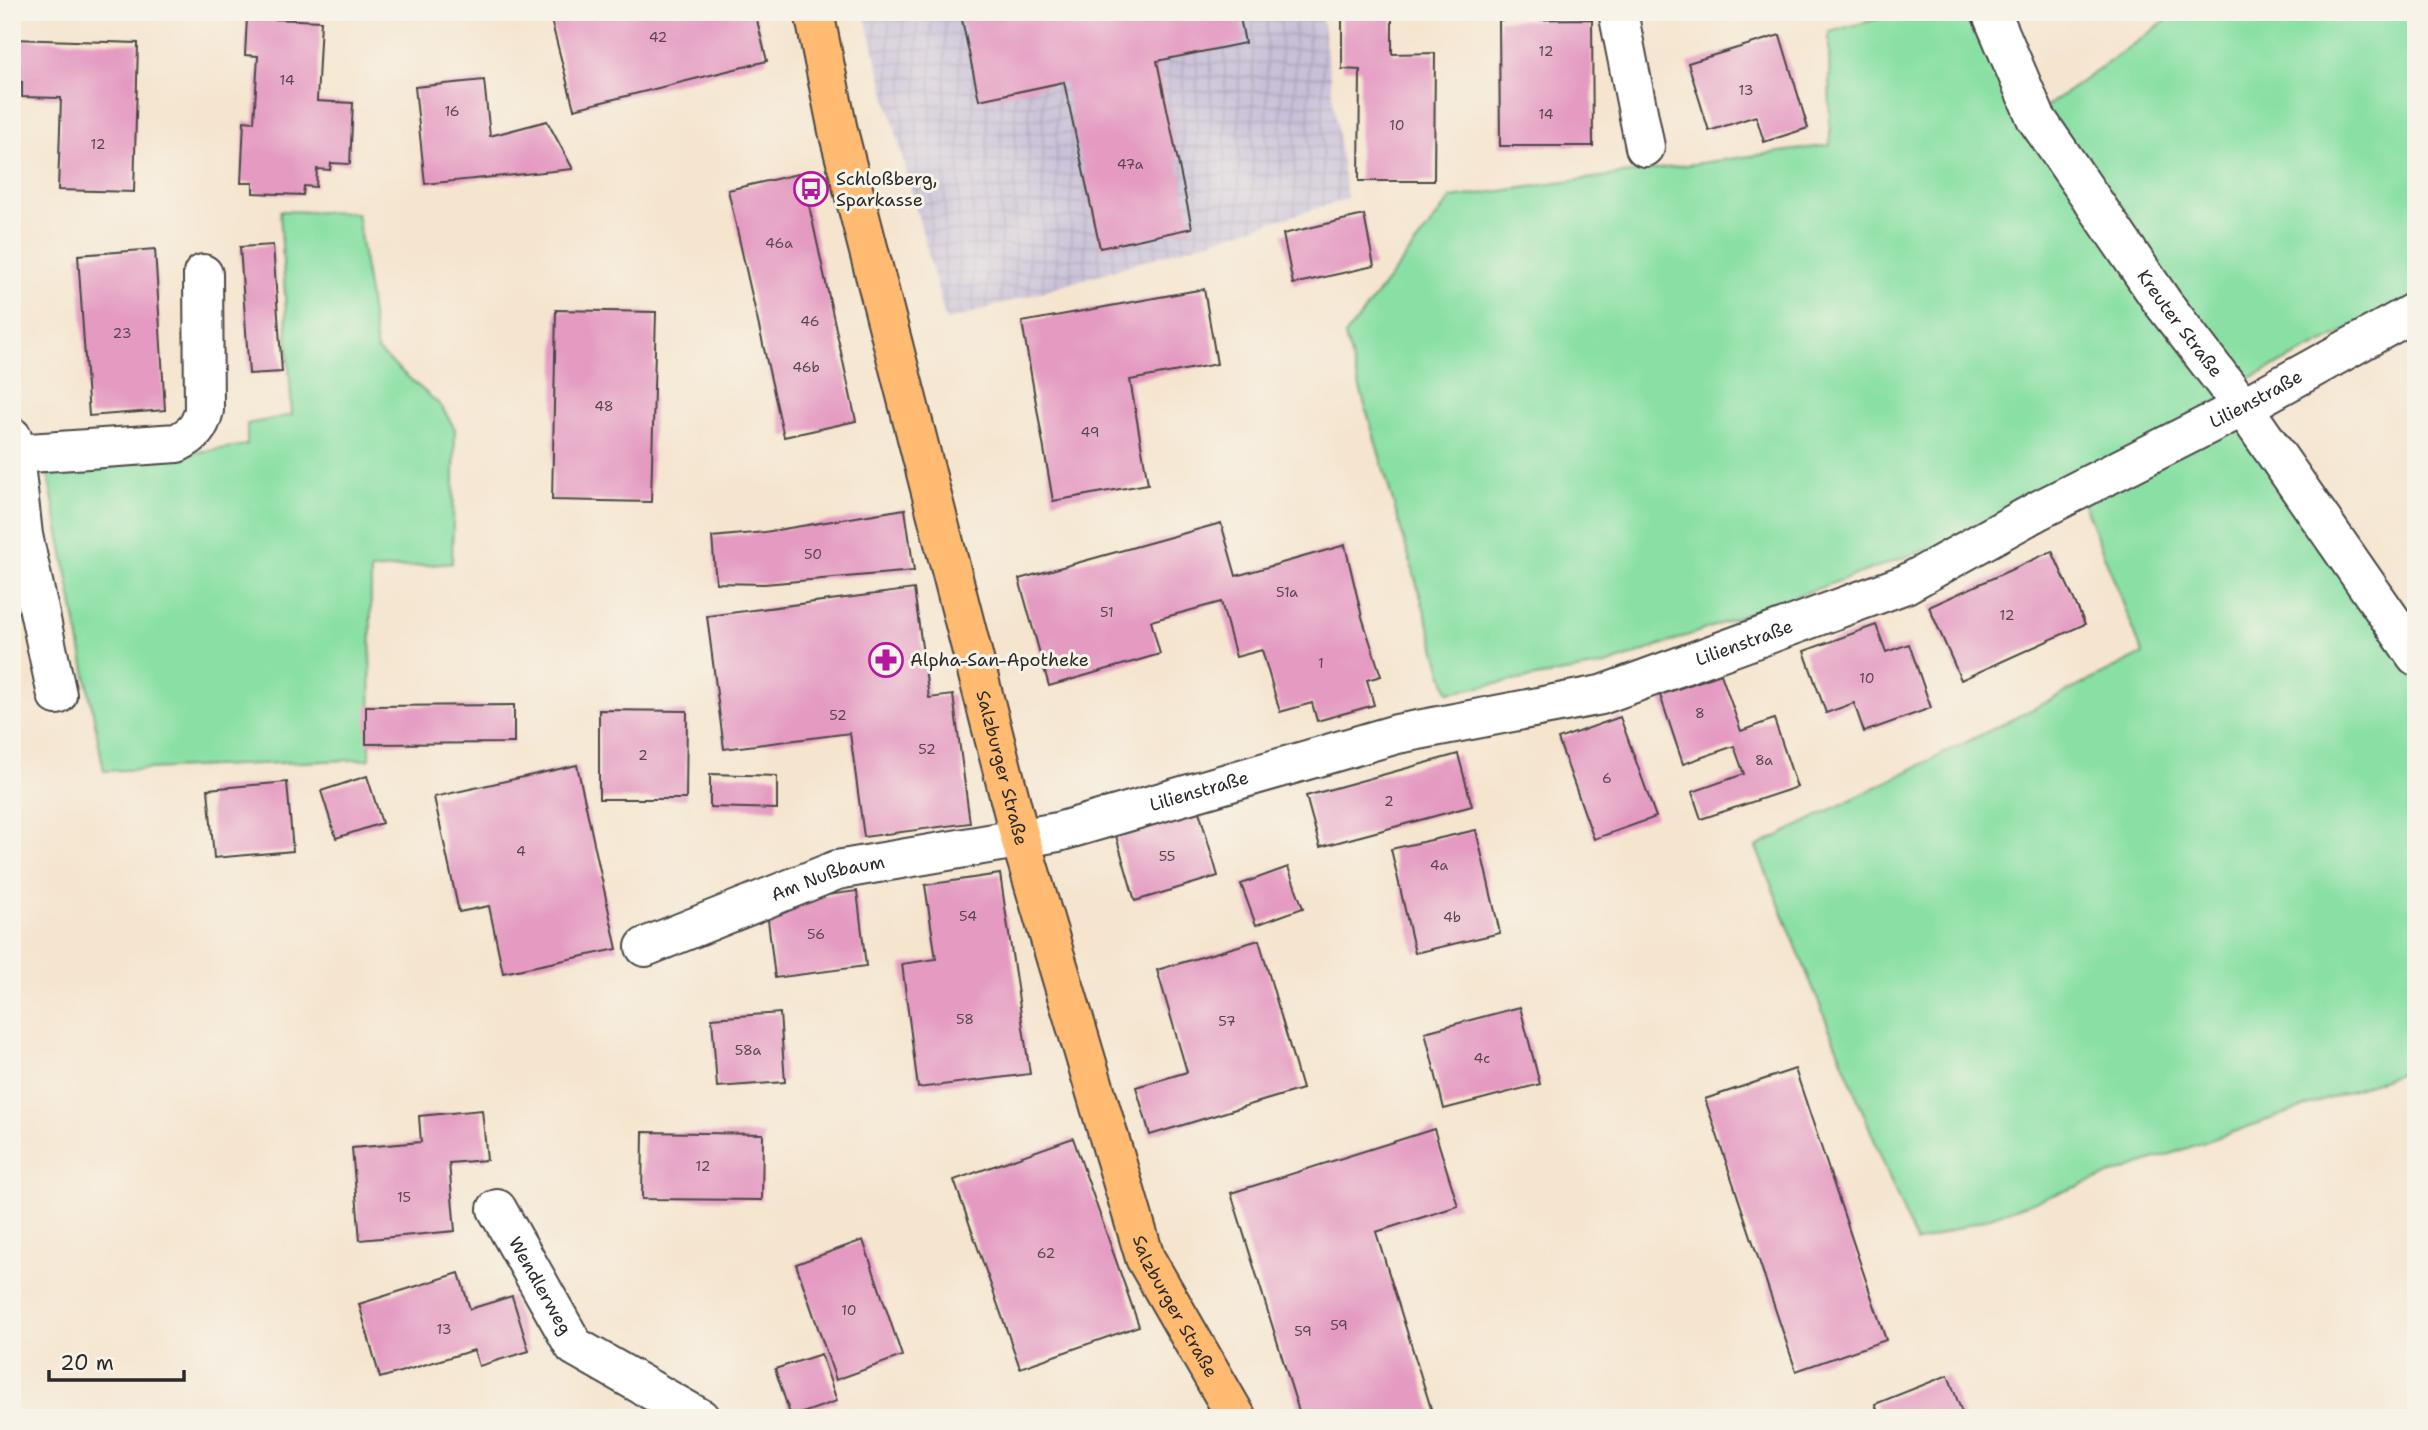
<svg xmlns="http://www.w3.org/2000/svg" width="2428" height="1430" viewBox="0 0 2428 1430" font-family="'Shantell Sans',sans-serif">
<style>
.industrial{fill:url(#industrial-grid)}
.green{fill:#8ae0a4;stroke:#5a8668;stroke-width:2}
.building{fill:#e49ac1}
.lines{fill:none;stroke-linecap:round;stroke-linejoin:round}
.minor-casing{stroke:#494744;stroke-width:42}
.major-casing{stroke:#494744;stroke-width:42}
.minor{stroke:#fff;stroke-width:38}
.major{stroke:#ffbb71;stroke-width:38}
.labels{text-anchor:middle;stroke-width:6;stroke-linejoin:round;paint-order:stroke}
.number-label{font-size:14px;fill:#594750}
.poi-label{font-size:18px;fill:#2b2b2b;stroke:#f7f3e8;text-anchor:start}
.street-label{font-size:18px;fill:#2b2b2b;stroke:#f7f3e8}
</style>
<defs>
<pattern id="industrial-grid" width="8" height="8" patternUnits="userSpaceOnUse" patternTransform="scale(1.75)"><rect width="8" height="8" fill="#c8bfd8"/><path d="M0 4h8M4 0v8" fill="none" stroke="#aca4ba"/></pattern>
</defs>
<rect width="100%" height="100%" fill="#f7f3e8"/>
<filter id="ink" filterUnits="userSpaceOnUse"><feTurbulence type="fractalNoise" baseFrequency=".0143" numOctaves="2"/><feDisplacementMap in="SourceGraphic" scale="14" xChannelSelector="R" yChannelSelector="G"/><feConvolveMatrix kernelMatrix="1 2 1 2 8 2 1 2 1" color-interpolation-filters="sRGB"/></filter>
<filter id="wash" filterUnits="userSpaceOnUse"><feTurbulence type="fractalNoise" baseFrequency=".00686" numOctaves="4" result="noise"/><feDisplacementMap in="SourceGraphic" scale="28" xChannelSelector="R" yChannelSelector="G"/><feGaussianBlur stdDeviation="1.57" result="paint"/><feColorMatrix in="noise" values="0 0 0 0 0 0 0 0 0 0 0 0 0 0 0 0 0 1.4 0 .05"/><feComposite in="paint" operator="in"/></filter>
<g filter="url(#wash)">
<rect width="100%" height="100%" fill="#f5e5cf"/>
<path class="industrial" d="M864 12H1321L1347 199 946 321Z"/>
<g class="green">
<path d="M1904 12H1965L2021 125 2178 12H2416V297L2255 376 2214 383 2416 668V1068L1916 1243 1756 847 2143 654 2080 494 1606 665 1448 692 1345 336 1451 198 1830 145 1829 32Z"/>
<path d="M280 211 357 213 377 350 441 406 455 429 452 563 371 570 370 759 104 771 48 474 247 445V424L292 415Z"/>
</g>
<g id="blocks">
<g class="building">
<path d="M549 12H755L767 61 574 109Z"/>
<path d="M974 12H1239L1245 43 1157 61 1192 228 1100 248 1064 82 979 100 961 15Z"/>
<path d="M1342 13H1392V54L1435 53 1434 181H1359L1360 70 1342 69Z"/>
<path d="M247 18 321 21 317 101 353 103 350 164 331 163 330 170 317 169 316 187 304 186 303 195 253 193V183H241L244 121 254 122 258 56 245 55Z"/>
<path d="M1592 19 1593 146H1500L1499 20Z"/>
<path d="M1780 35 1808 128 1764 142 1756 116 1709 131 1688 63Z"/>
<path d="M12 39 138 43 134 192 58 190 61 98 22 97V82L12 81Z"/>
<path d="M484 80 490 136 547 121 573 169 425 184 415 87Z"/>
<path d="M802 173 856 421 784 437 728 190Z"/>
<path d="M1364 215 1374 266 1293 284 1283 234Z"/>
<path d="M273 245 282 372 249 374 240 247Z"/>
<path d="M155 249 165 410 89 416 78 255Z"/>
<path d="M1204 289 1217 364 1130 380 1148 484 1053 501 1022 322Z"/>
<path d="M556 310 656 312 651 502 552 500Z"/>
<path d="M905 509 914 571 764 584 716 583 712 537 765 532Z"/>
<path d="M1221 523 1236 576 1345 545 1362 617 1381 676 1367 680 1374 705 1317 721 1312 703 1280 712 1262 650 1236 657 1221 602 1151 621 1160 654 1049 686 1019 579Z"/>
<path d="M2052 551 2085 624 1961 680 1929 607Z"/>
<path d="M914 589 929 698 953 695 970 823 864 837 850 733 724 749 707 616Z"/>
<path d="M1876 625 1886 652 1909 644 1931 708 1864 732 1854 703 1826 713 1804 651Z"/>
<path d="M1721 674 1741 731 1774 719 1797 787 1701 819 1692 792 1744 774 1734 746 1683 764 1660 695Z"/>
<path d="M514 705V743L366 744V706Z"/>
<path d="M599 710 687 711 686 799H599Z"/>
<path d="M1620 717 1656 817 1594 839 1558 739Z"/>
<path d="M1458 754 1472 806 1320 847 1306 796Z"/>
<path d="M577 765 617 949 503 973 489 906 459 912 434 797Z"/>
<path d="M710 774 777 776V809L710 807Z"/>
<path d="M367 776 382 823 336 838 321 791Z"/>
<path d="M287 782 293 851 214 858 208 789Z"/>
<path d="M1199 811 1218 876 1135 901 1116 836Z"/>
<path d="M1476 830 1500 933 1415 953 1391 849Z"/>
<path d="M1288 867 1303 908 1256 925 1241 884Z"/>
<path d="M1000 874 1030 1074 918 1088 902 964 936 959 925 885Z"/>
<path d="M857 891 866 966 775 978 766 903Z"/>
<path d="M1259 940 1302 1089 1150 1135 1136 1087 1187 1072 1157 970Z"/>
<path d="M1520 1007 1540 1084 1444 1109 1425 1032Z"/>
<path d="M780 1013 785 1082 717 1087 712 1018Z"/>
<path d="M1795 1069 1886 1340 1796 1371 1705 1099Z"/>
<path d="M482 1110 487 1160 449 1163 455 1231 360 1240 352 1148 421 1142 419 1116Z"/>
<path d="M1434 1129 1458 1206 1376 1232 1434 1418H1301L1231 1193Z"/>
<path d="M643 1132 763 1134 762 1200 642 1199Z"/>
<path d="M1073 1138 1139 1326 1020 1368 954 1180Z"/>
<path d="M863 1240 902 1356 836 1380 796 1264Z"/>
<path d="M459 1273 470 1309 512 1296 529 1351 479 1366 474 1350 380 1378 359 1304Z"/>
<path d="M821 1354 837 1401 791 1417 775 1369Z"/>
<path d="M1948 1375 1964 1418H1880L1875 1404Z"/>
</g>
</g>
</g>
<g filter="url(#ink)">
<use href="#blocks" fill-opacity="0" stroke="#494744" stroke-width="2"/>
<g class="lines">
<g class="minor-casing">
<g id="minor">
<path d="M1618 12 1645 147"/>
<path id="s1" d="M1991 12 2036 118 2163 303 2243 407 2416 656"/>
<path d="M12 437 23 535 57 695"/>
<path d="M14 454 177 443C193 435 200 428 204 410L203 274"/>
<path id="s2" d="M645 947 837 870 1058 832 1397 734 1601 695 1906 584 2039 510 2243 407 2416 311"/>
<path id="s3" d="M497 1209 574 1346 700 1418"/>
</g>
</g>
<g class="major-casing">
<g id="major">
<path id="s4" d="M814 12 838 131 1020 838 1145 1258 1237 1418"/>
</g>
</g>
<use href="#minor" class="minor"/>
<use href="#major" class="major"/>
</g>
</g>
<defs>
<g id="bus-ring" transform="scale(1.75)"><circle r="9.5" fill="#f7f3e8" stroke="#b5179e" stroke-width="1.5"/><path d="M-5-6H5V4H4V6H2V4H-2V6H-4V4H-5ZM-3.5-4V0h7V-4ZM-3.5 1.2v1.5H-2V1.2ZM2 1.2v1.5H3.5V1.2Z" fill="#b5179e"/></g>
<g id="pharmacy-ring" transform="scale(1.75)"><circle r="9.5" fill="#f7f3e8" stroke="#b5179e" stroke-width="1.5"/><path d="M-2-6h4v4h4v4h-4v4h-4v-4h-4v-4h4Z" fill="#b5179e"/></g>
</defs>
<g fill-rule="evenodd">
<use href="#bus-ring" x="811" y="189"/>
<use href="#pharmacy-ring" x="886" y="660"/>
</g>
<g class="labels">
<g class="number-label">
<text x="658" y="42">42</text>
<text x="1546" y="56">12</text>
<text x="287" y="85">14</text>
<text x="1746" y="95">13</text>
<text x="452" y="116">16</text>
<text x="1546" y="119">14</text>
<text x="1397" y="130">10</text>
<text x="98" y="149">12</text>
<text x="1130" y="169">47a</text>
<text x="779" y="248">46a</text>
<text x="810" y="326">46</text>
<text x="122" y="338">23</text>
<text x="806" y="372">46b</text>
<text x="604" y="411">48</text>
<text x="1090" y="437">49</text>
<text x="813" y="559">50</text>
<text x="1287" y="597">51a</text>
<text x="1107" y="617">51</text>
<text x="2007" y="620">12</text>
<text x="1321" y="668">1</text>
<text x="1867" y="683">10</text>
<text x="1700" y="718">8</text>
<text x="838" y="720">52</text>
<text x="927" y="754">52</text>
<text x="643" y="760">2</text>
<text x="1764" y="765">8a</text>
<text x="1607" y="783">6</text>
<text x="1389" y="806">2</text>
<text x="521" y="856">4</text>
<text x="1167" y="861">55</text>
<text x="1439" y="870">4a</text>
<text x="968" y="921">54</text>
<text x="1452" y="922">4b</text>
<text x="816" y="939">56</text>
<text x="965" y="1024">58</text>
<text x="1227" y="1026">57</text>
<text x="748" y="1055">58a</text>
<text x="1482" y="1063">4c</text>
<text x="703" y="1171">12</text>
<text x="404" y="1202">15</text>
<text x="1046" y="1258">62</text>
<text x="849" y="1315">10</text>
<text x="1339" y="1330">59</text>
<text x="444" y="1334">13</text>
<text x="1303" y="1336">59</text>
</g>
<g class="poi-label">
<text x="836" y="185">Schloßberg,<tspan x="836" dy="21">Sparkasse</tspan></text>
<text x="910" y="666">Alpha-San-Apotheke</text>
</g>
<g class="street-label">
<text dy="6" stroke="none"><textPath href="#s1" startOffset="366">Kreuter Straße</textPath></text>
<text dy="6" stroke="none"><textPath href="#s2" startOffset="1712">Lilienstraße</textPath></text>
<text dy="6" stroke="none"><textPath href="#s2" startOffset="1144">Lilienstraße</textPath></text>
<text dy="6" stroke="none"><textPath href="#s4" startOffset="779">Salzburger Straße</textPath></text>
<text dy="6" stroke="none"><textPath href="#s2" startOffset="578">Lilienstraße</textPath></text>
<text dy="6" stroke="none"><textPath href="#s2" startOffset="196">Am Nußbaum</textPath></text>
<text dy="6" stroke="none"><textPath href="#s3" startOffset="88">Wendlerweg</textPath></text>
<text dy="6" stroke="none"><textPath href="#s4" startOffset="1346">Salzburger Straße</textPath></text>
</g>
</g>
<rect width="2428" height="1430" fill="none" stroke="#f7f3e8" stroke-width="42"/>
<path d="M49 1370v10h135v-10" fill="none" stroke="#2b2b2b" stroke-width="3.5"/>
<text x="60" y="1370" font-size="21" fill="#2b2b2b" stroke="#f7f3e8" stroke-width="5" paint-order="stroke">20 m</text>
</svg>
